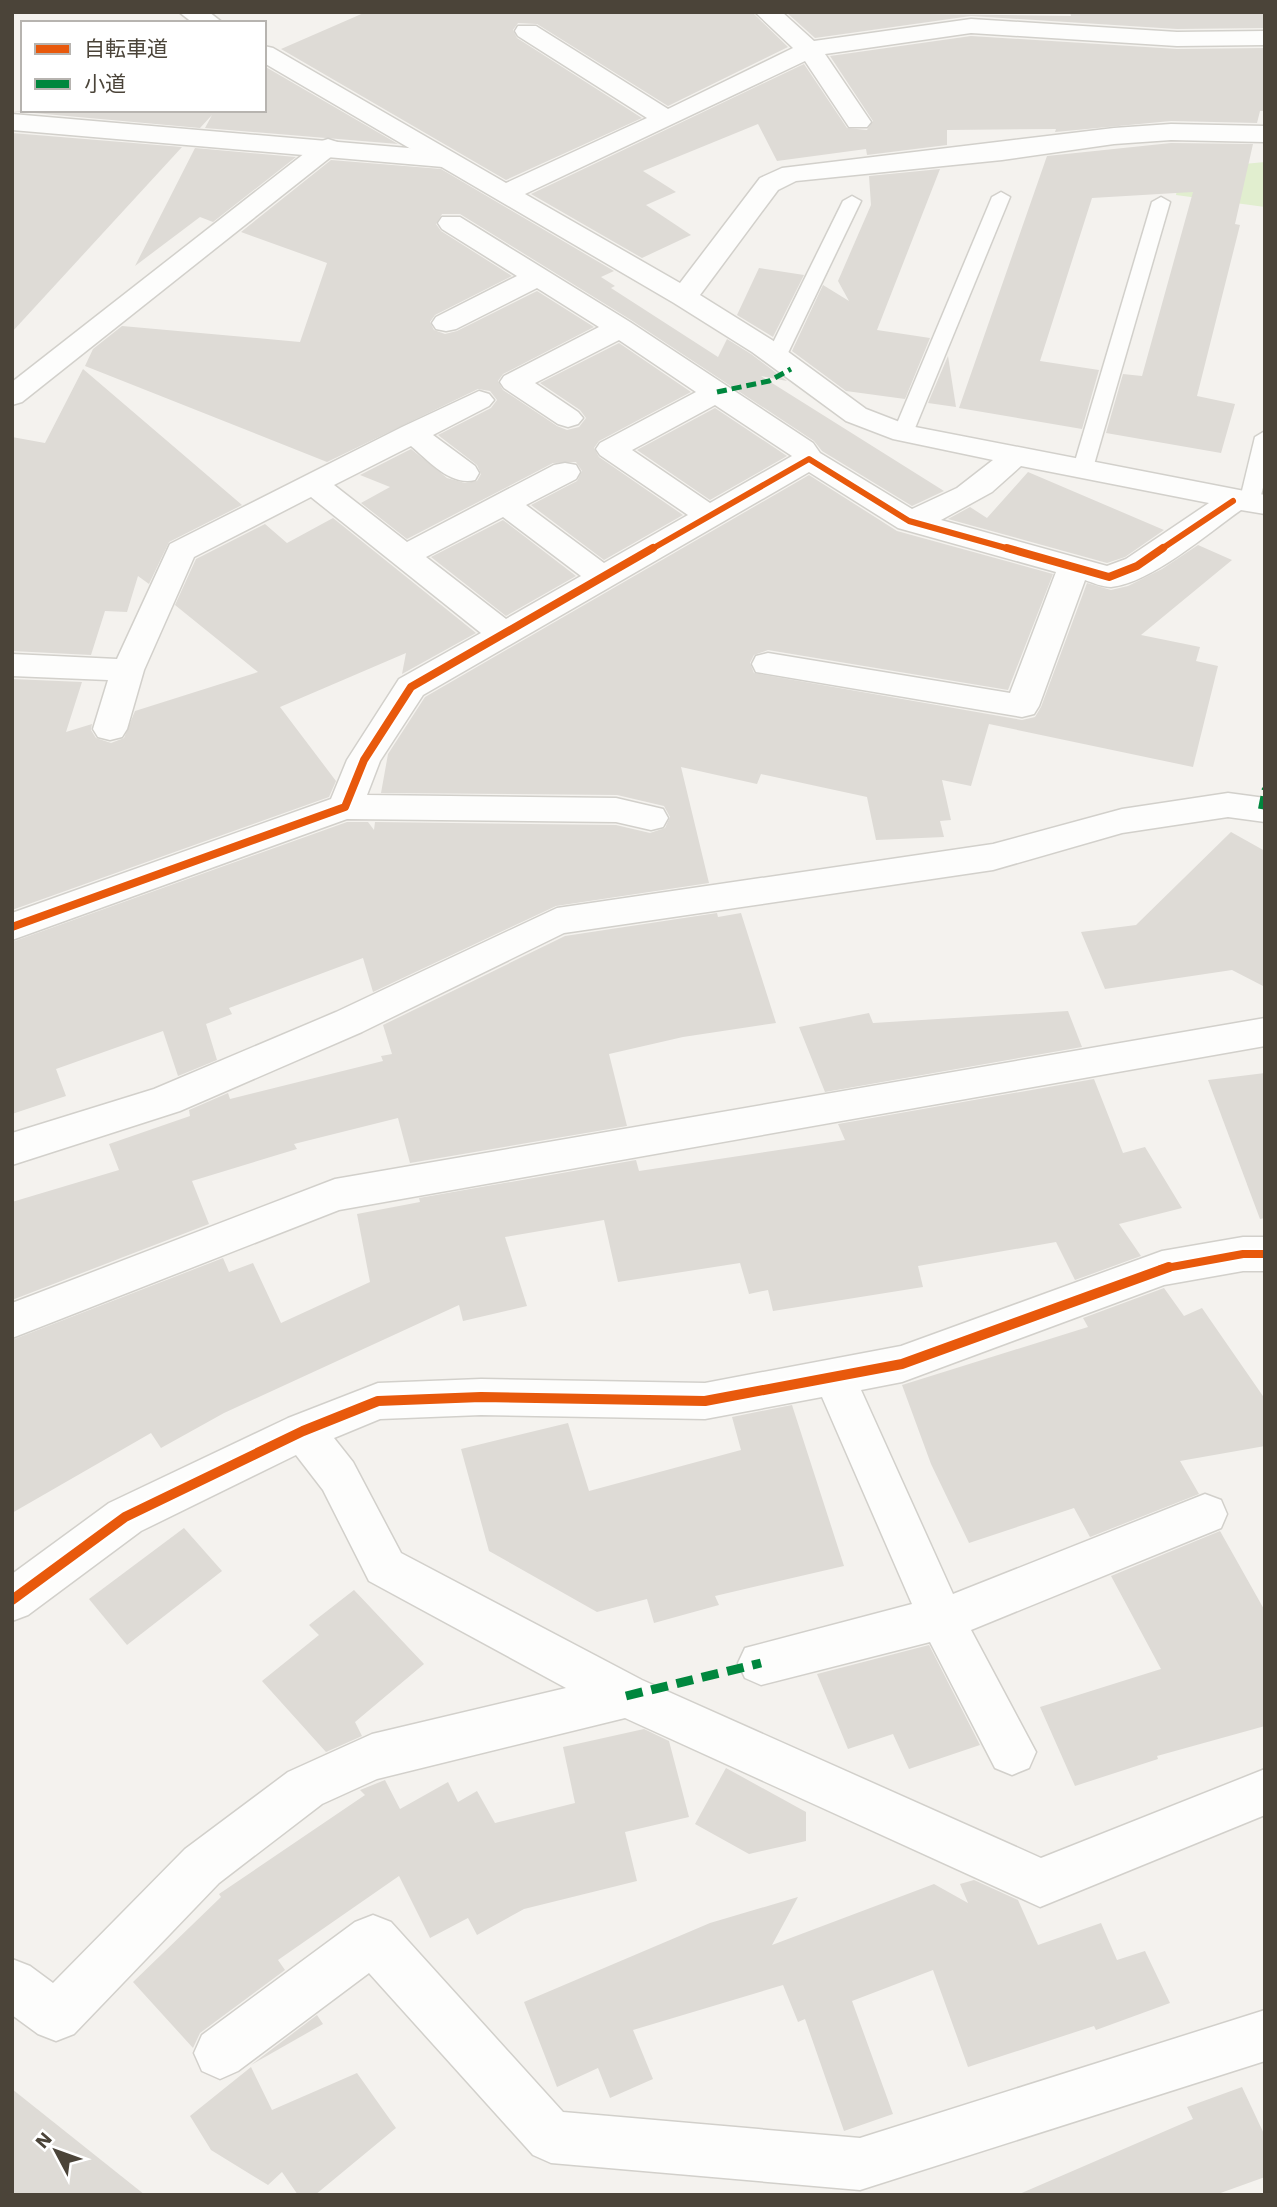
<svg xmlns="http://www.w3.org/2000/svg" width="1277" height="2207" viewBox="0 0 1277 2207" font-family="'Work Sans','Noto Sans JP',sans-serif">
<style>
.green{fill:#e1eecf}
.building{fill:#dedbd6}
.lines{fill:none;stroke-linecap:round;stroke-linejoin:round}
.service-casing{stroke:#d2d0cb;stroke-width:3}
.minor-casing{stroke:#d2d0cb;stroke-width:3}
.tertiary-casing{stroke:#d2d0cb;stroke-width:3}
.service{fill:#fdfdfc;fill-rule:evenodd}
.minor{fill:#fdfdfc;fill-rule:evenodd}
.tertiary{fill:#fdfdfc;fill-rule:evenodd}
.quiet-far2{stroke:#00873e;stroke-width:5;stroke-dasharray:10 5;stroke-linecap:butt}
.quiet-far1{stroke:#00873e;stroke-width:6;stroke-dasharray:13 6;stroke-linecap:butt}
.quiet{stroke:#00873e;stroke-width:9;stroke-dasharray:17 9;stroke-linecap:butt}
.cycleway-far2-casing{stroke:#fff;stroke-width:10}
.cycleway-far1-casing{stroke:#fff;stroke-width:12}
.cycleway-casing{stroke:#fff;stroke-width:15}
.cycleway-far2{stroke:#e8590c;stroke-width:6}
.cycleway-far1{stroke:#e8590c;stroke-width:8}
.cycleway{stroke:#e8590c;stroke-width:10}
</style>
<rect width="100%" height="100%" fill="#f4f2ee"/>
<path class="green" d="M1265 162V207L1176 195 1180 170Z"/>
<g class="building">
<path d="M366 12H752L788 47 668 106 537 24 518 23 513 30 517 38 642 118 506 180 281 49Z"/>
<path d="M786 12 1071 16 1070 12 1265 13V28L1177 29 971 16 815 38Z"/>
<path d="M971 36 1177 49 1265 48V111H1260L1257 123 1171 121 1055 132 1056 129 947 130V145L867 155 866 149 777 161 758 124 643 171 676 192 646 205 691 235 642 258 531 194 804 64 847 128 867 130 873 121 830 56Z"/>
<path d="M264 66 398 144 205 128 212 115 200 128 12 111 264 110Z"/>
<path d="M12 133 182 147 12 332Z"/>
<path d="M1171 143 1253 144 1235 224 1240 225 1197 396 1235 404 1221 453 1106 433 1123 374 1142 376 1193 192 1092 198 1040 361 1099 370 1082 429 959 408 1047 156Z"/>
<path d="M195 148 296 157 213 222 200 217 135 266Z"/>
<path d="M331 160 441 169 614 271 601 277 615 286 611 288 718 357 727 339 751 354 787 381 761 376 944 491 912 506 822 451 814 441 631 320 460 214H442L436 224 441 231 512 276 435 315 430 322 434 330 445 334 457 331 537 291 594 327 503 374 498 381 503 390 557 426 567 430 579 427 586 418 580 410 540 383 619 343 691 392 599 441 594 448 599 457 683 515 604 560 531 505 577 481 582 471 576 462 553 463 407 539 361 503 390 487 360 475 411 449 447 478 465 483 477 481 481 474 477 465 438 435 491 408 497 400 490 391 478 389 327 462 85 366 93 349 122 326 300 342 327 263 241 232Z"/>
<path d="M940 169 877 330 930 338 905 399 846 391 792 351 823 285 849 301 838 281 871 205 869 176Z"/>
<path d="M759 268 804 275 773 337 737 315Z"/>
<path d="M948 356 956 407 928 403Z"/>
<path d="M83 369 242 505 169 542 149 584 138 576 127 612 105 611 91 655 12 651V437L45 443Z"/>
<path d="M715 408 787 456 710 500 637 450Z"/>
<path d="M1028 472 1164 530 1125 557 1107 563 948 519 970 507 987 518Z"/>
<path d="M809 475 897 531 1053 574 1008 690 768 650 754 655 750 663 754 673 1022 720 1035 717 1041 707 1087 583 1111 590 1128 586 1162 569 1198 545 1232 560 1141 635 1200 647 1196 661 1218 666 1193 767 989 724 971 786 942 780 951 820 940 821 944 837 876 840 867 797 761 774 757 784 681 767 709 883 556 906 373 992 363 958 229 1008 232 1014 206 1024 217 1060 178 1076 163 1031 56 1069 66 1096 12 1114V942L347 822H368L374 830 375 822 616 825 650 833 665 828 670 817 664 806 617 795 381 793 388 754 425 697Z"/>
<path d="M333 518 476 633 402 674 406 653 280 707 336 781 329 797 12 910V679L82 682 66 732 92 724 91 730 96 738 111 743 124 738 135 711 258 672 175 605 196 559 265 524 287 543Z"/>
<path d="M503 520 576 576 506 616 431 557Z"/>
<path d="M1231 832 1265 851V987L1232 970 1105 989 1081 932 1136 925Z"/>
<path d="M717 913 718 917 741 913 776 1023 683 1037 609 1054 627 1126 410 1163 398 1118 294 1144 297 1149 192 1181 209 1224 12 1300V1202L119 1170 109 1144 190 1116 189 1110 228 1093 230 1099 383 1061 381 1056 392 1054 383 1025 565 936Z"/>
<path d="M1068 1011 1082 1047 825 1092 799 1027 869 1013 873 1023Z"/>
<path d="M1265 1073V1218L1260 1219 1208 1080Z"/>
<path d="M1094 1079 1123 1153 1145 1147 1182 1208 1119 1224 1141 1256 1075 1280 1056 1242 918 1266 923 1287 773 1311 768 1290 749 1294 740 1263 618 1282 604 1220 505 1237 527 1306 463 1321 459 1305 224 1413 161 1448 151 1433 12 1513V1340L223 1258 229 1272 253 1263 281 1323 370 1282 357 1214 420 1202 419 1198 636 1160 639 1171 845 1140 838 1124Z"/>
<path d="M1164 1288 1184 1316 1202 1308 1265 1399V1446L1180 1461 1199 1494 1090 1537 1074 1508 969 1543 931 1464 902 1385 1088 1327 1083 1318Z"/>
<path d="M792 1405 844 1566 715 1596 719 1605 654 1623 647 1599 597 1612 489 1551 461 1449 568 1423 589 1491 741 1450 732 1417Z"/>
<path d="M184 1528 222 1571 127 1645 89 1599Z"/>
<path d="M1220 1531 1265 1611V1726L1157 1756 1158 1759 1075 1786 1040 1707 1161 1669 1111 1576Z"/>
<path d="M354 1590 424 1664 355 1722 362 1736 326 1752 262 1681 319 1635 309 1625Z"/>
<path d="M929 1645 980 1745 909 1769 893 1734 848 1749 817 1674Z"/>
<path d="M644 1729 669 1741 689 1817 625 1832 637 1881 524 1909 477 1935 468 1918 430 1938 399 1876 278 1960 285 1970 200 2033 193 2048 133 1982 221 1897 219 1894 365 1795 360 1790 385 1780 400 1809 448 1782 458 1802 477 1791 495 1823 575 1803 563 1747Z"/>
<path d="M726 1768 806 1812V1841L749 1854 695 1824Z"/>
<path d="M974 1880 1018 1900 1038 1945 1101 1923 1117 1960 1145 1951 1170 2003 1096 2030 1094 2026 968 2067 933 1970 852 2001 893 2114 844 2131 805 2019 798 2022 783 1985 633 2030 653 2079 610 2098 598 2068 557 2087 524 2002 710 1923 798 1897 772 1945 934 1884 968 1903 960 1884Z"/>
<path d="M317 2015 323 2024 251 2065Z"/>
<path d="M251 2067 272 2110 357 2073 396 2128 315 2195H298L282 2172 268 2185 211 2150 190 2116Z"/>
<path d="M1242 2087 1265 2136V2177L1215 2195H1017L1193 2119 1187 2107Z"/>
<path d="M12 2089 145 2195H12Z"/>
</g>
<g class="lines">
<g class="service-casing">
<g id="service">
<path d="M1001 192 1010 197 913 433 903 439 896 437 893 433 992 197Z"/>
<path d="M852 196 861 201 786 357 783 361H769L766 357 843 201Z"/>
<path d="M1161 197 1170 202 1093 468 1090 472H1076L1073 468 1152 202Z"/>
<path d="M1265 431V480L1259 503 1249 509 1239 503 1255 437Z"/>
</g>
</g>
<g class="minor-casing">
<g id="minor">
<path d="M179 12H209L223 23H193Z"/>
<path d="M755 12H782L814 41 971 19 1177 32 1265 31V45L1177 46 971 33 825 54 871 122 867 127H849L805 61 525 194 680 283 760 178 782 168 1114 128 1171 124 1265 126V142L1171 140 1114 144 1002 160 796 181 778 190 700 295 772 340 866 409 910 426 1265 495V514L1241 510C1208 533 1151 583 1111 587 1103 587 1093 583 1085 580L1039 706 1034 714 1022 717 756 672 752 664 756 656 768 653 1010 693 1056 572 898 528 809 472 423 695 380 761 367 795 616 798 663 809 668 818 663 827 651 830 616 822 347 819 12 940V913L331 799 347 760 399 679 481 633 311 497 194 557 144 670 127 729 122 737 110 740 98 737 93 729 108 680 12 676V654L117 659 170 544 402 427 479 391 489 394 494 400 489 406 433 435 475 466 479 473 475 480C450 486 429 461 411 446L334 485 407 542 554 465 565 463 576 465 580 472 576 479 526 505 604 563 688 515 600 455 596 449 600 443 696 392 619 340 535 383 578 412 583 418 578 424 568 427 558 424 504 388 500 382 504 376 599 327 537 288 456 329 446 331 436 329 432 323 436 317 517 276 442 229 438 223 442 217H460L630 322 813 443 820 453 912 509 957 488 993 460 893 439 846 421 752 352 674 303 264 63V46L273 48 506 183 647 118 518 36 515 31 518 26H536L668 109 793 48ZM715 405 792 456 710 503 632 450ZM1021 466 1209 503 1126 559 1107 566 941 520 992 492ZM503 517 581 576 506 619 426 557Z"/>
<path d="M328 139 337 142 341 147 337 152 22 402 12 405V382L319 142Z"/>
<path d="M1228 793 1265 798V822L1228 817 1122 833 993 870 564 933 362 1032 180 1111 12 1165V1133L154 1089 336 1012 557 908 993 844 1122 809Z"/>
<path d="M1265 1018V1046L339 1210 12 1338V1303L335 1179Z"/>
<path d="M1243 1237H1265V1271H1243L1164 1285 902 1382 861 1390 953 1594 1205 1494 1221 1500 1227 1514 1221 1528 971 1630 1036 1752 1029 1768 1012 1775 995 1768 930 1642 761 1685 745 1678 738 1663 745 1648 912 1604 822 1397 705 1419 481 1415 380 1419 334 1438 353 1462 401 1553 642 1680 1041 1858 1265 1769V1815L1040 1907 625 1718 377 1779 322 1804 219 1883 74 2034 56 2041 38 2034 12 2015V1959L30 1966 53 1983 185 1849 288 1772 372 1734 566 1688 369 1581 323 1490 296 1455 141 1531 28 1615 12 1621V1574L109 1503 288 1418 378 1383 481 1379 705 1383 901 1346 1162 1251Z"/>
<path d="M373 1915 391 1922 563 2112 860 2138 1265 2010V2061L860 2190 551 2163 533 2155 369 1973 238 2071 220 2079 202 2071 194 2053 202 2035 355 1922Z"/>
</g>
</g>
<g class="tertiary-casing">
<path id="tertiary" d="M12 114 443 151 452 154 456 159 452 164 443 167 12 130Z"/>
</g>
<use href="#service" class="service"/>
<use href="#minor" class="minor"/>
<use href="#tertiary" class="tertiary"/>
<path class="quiet-far2" d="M717 392 769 381 791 369"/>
<path class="quiet-far1" d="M1261 809 1265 788"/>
<path class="quiet" d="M626 1696 761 1663"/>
<g class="cycleway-far2-casing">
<g id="cycleway-far2">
<path d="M650 550 809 459 909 521 1013 550"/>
<path d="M1160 550 1233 501"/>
</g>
</g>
<g class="cycleway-far1-casing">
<g id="cycleway-far1">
<path d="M1007 548 1109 577 1137 566 1163 548"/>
<path d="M12 927 345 807 364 760 411 687 653 548"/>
<path d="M1161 1269 1243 1254H1265"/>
</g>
</g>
<g class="cycleway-casing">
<path id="cycleway" d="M12 1600 125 1517 303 1431 378 1401 481 1397 705 1401 902 1364 1169 1267"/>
</g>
<use href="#cycleway-far2" class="cycleway-far2"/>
<use href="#cycleway-far1" class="cycleway-far1"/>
<use href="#cycleway" class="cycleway"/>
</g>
<rect width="1277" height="2207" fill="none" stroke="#4b4439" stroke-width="28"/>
<rect x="21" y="21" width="245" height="91" fill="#ffffff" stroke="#b7b4b0" stroke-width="2"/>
<rect x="35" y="44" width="35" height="10" fill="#e8590c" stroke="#b7b4b0" stroke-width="2"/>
<text x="84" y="56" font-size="21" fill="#4b4439">自転車道</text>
<rect x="35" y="79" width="35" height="10" fill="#00873e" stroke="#b7b4b0" stroke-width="2"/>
<text x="84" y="91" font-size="21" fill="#4b4439">小道</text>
<g transform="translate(56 2151) rotate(311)" stroke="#ffffff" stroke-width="5" paint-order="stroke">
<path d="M0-5L12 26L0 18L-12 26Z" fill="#4b4439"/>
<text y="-10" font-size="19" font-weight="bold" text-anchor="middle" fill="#4b4439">N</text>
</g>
</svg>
